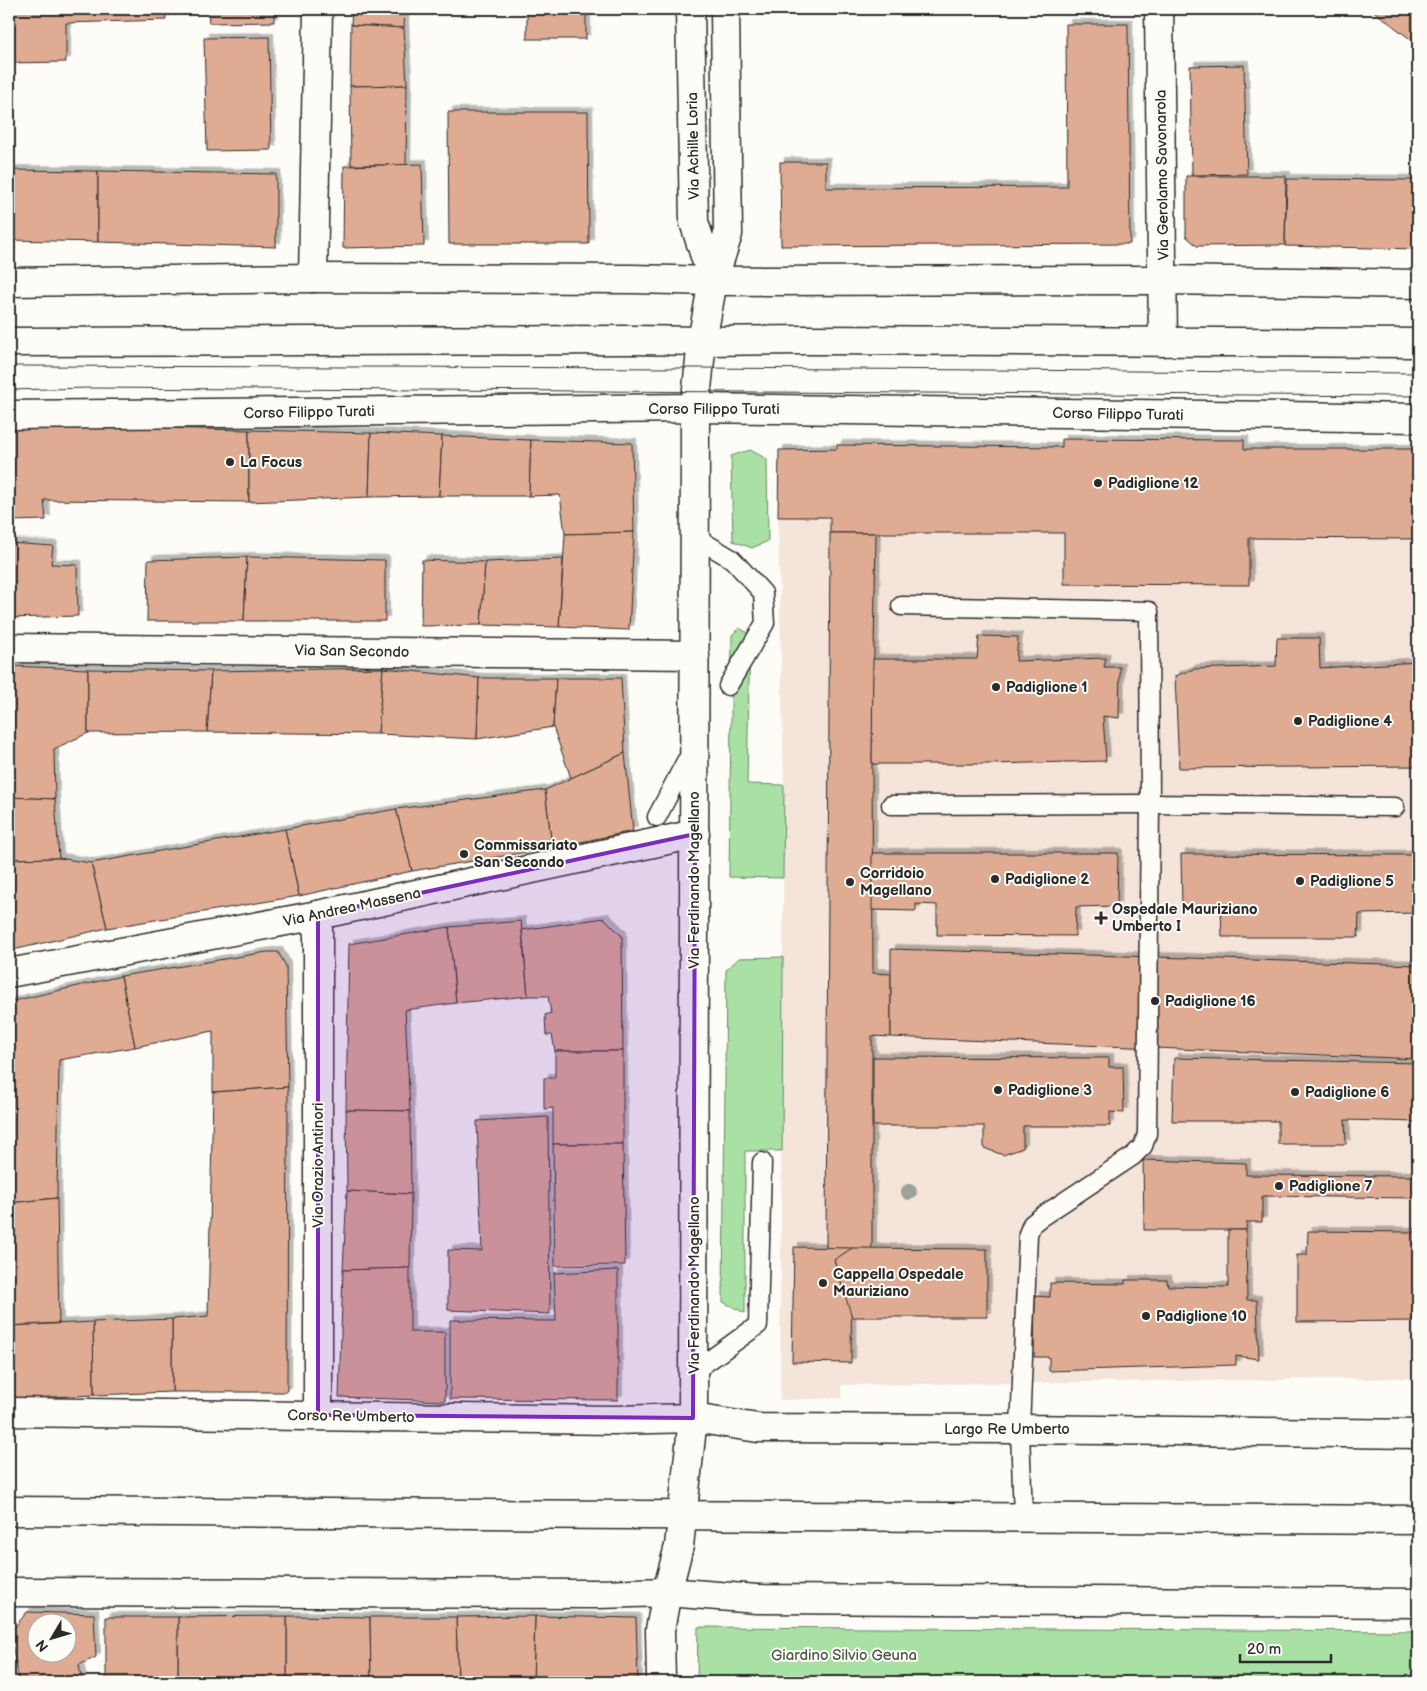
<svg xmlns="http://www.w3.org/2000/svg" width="1427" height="1691" viewBox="0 0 1427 1691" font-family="'Balsamiq Sans',sans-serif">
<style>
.built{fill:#f4e4d9}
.green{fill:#a9e0a4;stroke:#6a8668}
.building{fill:#dfab93;stroke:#2b2b2b;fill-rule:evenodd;filter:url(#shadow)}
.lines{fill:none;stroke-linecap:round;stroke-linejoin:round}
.lane-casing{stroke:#2b2b2b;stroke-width:21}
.street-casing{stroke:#2b2b2b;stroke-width:31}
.secondary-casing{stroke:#2b2b2b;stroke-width:31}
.lane{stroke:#fdfcf7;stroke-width:18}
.street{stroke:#fdfcf7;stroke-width:28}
.secondary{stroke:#fdfcf7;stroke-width:28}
.tram{stroke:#2b2b2b;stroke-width:1}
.tree{fill:#9ba297}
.marked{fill:#7b2cbf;fill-opacity:0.2;stroke:#7b2cbf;stroke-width:4;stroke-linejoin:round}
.poi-dot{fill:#2b2b2b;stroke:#fdfcf7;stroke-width:2}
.labels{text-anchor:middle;stroke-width:4;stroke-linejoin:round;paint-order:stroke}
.street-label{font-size:15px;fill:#2b2b2b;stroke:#fdfcf7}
.poi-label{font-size:15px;font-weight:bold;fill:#2b2b2b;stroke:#fdfcf7;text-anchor:start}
.park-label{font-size:15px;fill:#4a5849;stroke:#fdfcf7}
</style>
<defs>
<filter id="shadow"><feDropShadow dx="4.5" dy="-4.5" stdDeviation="0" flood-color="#0004"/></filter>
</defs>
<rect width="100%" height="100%" fill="#fdfcf7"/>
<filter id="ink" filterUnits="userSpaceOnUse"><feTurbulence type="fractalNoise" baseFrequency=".02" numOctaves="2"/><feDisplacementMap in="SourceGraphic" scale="10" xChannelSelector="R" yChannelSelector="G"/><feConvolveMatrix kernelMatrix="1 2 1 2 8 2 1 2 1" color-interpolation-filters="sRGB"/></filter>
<g filter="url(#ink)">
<path class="built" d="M1062 439 1244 440V449H1418V1378L841 1385 842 1398 780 1400 784 785 778 517 779 450 837 449V445L1062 447Z"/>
<g class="green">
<path d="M750 450 767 459 768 541 752 548 733 541 731 456Z"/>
<path d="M739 628 750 634 747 784 784 785 783 878 729 877 732 635Z"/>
<path d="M783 957 782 1151H745V1313L723 1302 726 970 739 958Z"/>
<path d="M698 1627 1418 1631V1682H697Z"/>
</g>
<g class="building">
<path d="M9 9H165L166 20 66 23V62L9 63Z"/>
<path d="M208 9H274V22L209 23Z"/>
<path d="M352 9H405L404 28 351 25Z"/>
<rect x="527" y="9" width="59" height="30"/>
<path d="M1371 9H1418V45Z"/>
<path d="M1066 24H1128L1130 244 781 246 780 162H826V188L1067 187Z"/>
<path d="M351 25 404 28 407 85 350 86Z"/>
<path d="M269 37 271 150 207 151 204 38Z"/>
<path d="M1244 65 1247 174 1192 175 1190 66Z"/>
<path d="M407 85 406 165H351L350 86Z"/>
<path d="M448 112H588L589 244H449Z"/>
<path d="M422 164 424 246 343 248 344 166Z"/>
<path d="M9 170 98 171V242L9 240Z"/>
<path d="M98 171 276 174V247L98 242Z"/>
<path d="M1186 176H1286L1285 245 1197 246 1186 236Z"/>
<path d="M1287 179 1418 180V249L1285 246Z"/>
<path d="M9 425 249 430V502L44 500 46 520 9 521Z"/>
<path d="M249 430 371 433 369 497 249 502Z"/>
<path d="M371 433 442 436 439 496 369 497Z"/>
<path d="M442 436 531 440 529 496H439Z"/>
<path d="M1062 439 1244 440V449H1418V539L1249 538V585L1064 584V533H830V517H778L779 450 837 449V445L1062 447Z"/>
<path d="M531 440 632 443 634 532 565 534 560 495 529 496Z"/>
<path d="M634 532 629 630 559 627 565 534Z"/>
<path d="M830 533H876L872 764 873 973 891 974V1037L872 1036V1249L826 1248Z"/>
<path d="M9 543 53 546 51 564 77 565 78 616 9 618Z"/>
<path d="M247 557 244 621H147L148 560Z"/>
<path d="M247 557 385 560V621H244Z"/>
<path d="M563 559 559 627 481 625 485 562Z"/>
<path d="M422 560 485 562 481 625 421 626Z"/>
<path d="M979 636 1018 637 1016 661 1106 658 1104 667H1120L1119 718 1103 716 1106 761 991 764H872L873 659H977Z"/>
<path d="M1277 638H1319L1320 668 1418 662V766L1179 768 1175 676 1194 669 1276 666Z"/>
<path d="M9 666 88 669V733L54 749 55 799 9 797Z"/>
<path d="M383 668 378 734 207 732 211 671Z"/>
<path d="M383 668 479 678 477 739 378 734Z"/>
<path d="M88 669 211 671 207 732 88 733Z"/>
<path d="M479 678H556L553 727 477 739Z"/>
<path d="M556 678H621L625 753 571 778 553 727Z"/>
<path d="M625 753 633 831 552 848 545 790Z"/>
<path d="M545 790 552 848 412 871 396 809Z"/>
<path d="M9 797 55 799 59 858 9 859Z"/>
<path d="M396 809 412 871 299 896 285 829Z"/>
<path d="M285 829 299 896 107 928 91 863Z"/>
<path d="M872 853H1118L1117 906 1076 907 1075 936 937 935V905L916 904V911L872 910Z"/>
<path d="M1181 854 1418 855V913L1359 914 1358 937H1222L1221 908 1182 907Z"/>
<path d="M59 858 91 863 107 928 9 951V859Z"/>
<path d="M604 918 622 936 623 1051H555L552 1035H546L545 1015 551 1013 548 996H528L522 930Z"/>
<path d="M521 921 528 996 456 1003 449 927Z"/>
<path d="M449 927 456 1003 405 1010 410 1111 346 1110 349 944Z"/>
<path d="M891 949 1418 965V1059L891 1037Z"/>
<path d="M267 952H278L286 966 288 1087 213 1092V1031L135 1047 121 976Z"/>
<path d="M121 976 135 1047 59 1060 57 1198 9 1203V1002Z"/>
<path d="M555 1051H623V1144H553V1108L544 1109V1078H555Z"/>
<path d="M873 1057 1109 1058V1067H1123L1124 1113 1110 1112V1126H1023V1148L1003 1155 984 1148V1126H873Z"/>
<path d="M1174 1058 1418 1063V1122L1345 1120 1346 1144H1278V1121H1172Z"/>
<path d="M288 1087 287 1392H172V1319L208 1316 213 1092Z"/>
<path d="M346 1110 410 1111 411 1194 347 1191Z"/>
<path d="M548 1117 550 1314 448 1310V1250L482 1251 477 1121Z"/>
<path d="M553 1144H623L625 1265 555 1266Z"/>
<path d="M1143 1160 1246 1163V1175L1416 1176 1415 1198 1262 1196V1222H1247L1246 1230H1144Z"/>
<path d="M347 1191 411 1194 410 1268 343 1270Z"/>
<path d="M57 1198 59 1323 9 1326V1203Z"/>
<path d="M1228 1230H1246L1247 1300H1257L1259 1359 1236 1356V1365L1049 1371V1357H1034L1035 1296 1050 1297V1283L1125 1284V1280H1167L1168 1286 1228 1287Z"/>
<path d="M1308 1231 1418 1232V1321L1297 1322V1255H1307Z"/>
<path d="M794 1247 852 1248 851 1363 792 1362Z"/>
<path d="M852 1248 987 1249V1317H852L834 1260Z"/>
<path d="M410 1268V1332H445V1401L339 1397 343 1270Z"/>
<path d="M618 1270V1400L450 1399V1320L556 1321 554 1273Z"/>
<path d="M172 1319V1392L94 1395 93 1322Z"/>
<path d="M93 1322 94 1395 9 1399V1326Z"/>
<path d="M27 1612 94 1614 96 1657 79 1665 82 1682H19L10 1633ZM38 1624H68V1654H38Z"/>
<path d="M287 1616 370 1617 371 1682H287Z"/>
<path d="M287 1616V1682H178V1617Z"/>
<path d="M535 1616 636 1618 638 1682H533Z"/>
<path d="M535 1616 533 1682H458L456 1617Z"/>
<rect x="106" y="1617" width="72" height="65"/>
<path d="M370 1617H456L458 1682H371Z"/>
</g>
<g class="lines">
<g class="lane-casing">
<g id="lane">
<path d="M695 537 732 559 763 593 765 623 728 686"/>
<path d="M901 606 1149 611 1150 804 1147 1134 1143 1146 1133 1156 1041 1217 1032 1224 1028 1234 1020 1429 1023 1518"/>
<path d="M891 805 1150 804 1395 807"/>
<path d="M657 817 686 761"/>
<path d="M693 1372 758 1325 762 1162"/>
</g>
</g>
<g class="street-casing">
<g id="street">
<path d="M690 9 694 222 713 281"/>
<path d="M1159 9 1163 342"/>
<path d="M313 278 318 9"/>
<path d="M9 282 313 278 633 279 713 281 1163 280 1418 284"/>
<path d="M9 415 695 408 1418 418"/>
<path d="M9 648 695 655"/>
<path d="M9 973 318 915 695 834"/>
<path d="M9 1412 614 1420 693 1418 758 1428 1020 1429 1418 1434"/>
<path d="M318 1415V915"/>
<path d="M9 1592 598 1594 667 1592 757 1599 1418 1603"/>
<path d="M661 1682 660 1630 667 1592 679 1546 693 1418 695 408 702 341 713 281 728 234 725 9"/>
</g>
</g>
<g class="secondary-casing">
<g id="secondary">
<path d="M9 342 632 340 702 341 807 340 1418 343"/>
<path d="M9 1511 1418 1520"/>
</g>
</g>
<use href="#lane" class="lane"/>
<use href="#street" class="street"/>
<use href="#secondary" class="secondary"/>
<g class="tram">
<path d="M9 366 699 368 1418 373"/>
<path d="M9 390 89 388 1418 396"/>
</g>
</g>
<circle class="tree" cx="909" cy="1192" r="8"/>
</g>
<path class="marked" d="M695 834 693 1418 318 1415V915Z"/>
<g class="poi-dot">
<circle cx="230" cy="462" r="5"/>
<circle cx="1098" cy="483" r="5"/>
<circle cx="996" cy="687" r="5"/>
<circle cx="1298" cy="721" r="5"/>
<circle cx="464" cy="854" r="5"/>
<circle cx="995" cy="879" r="5"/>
<circle cx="1300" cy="881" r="5"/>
<circle cx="850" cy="882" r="5"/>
<path d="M1098.5 910.5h5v5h5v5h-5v5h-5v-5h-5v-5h5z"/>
<circle cx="1155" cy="1001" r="5"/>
<circle cx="998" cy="1090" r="5"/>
<circle cx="1295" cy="1092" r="5"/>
<circle cx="1279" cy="1186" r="5"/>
<circle cx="823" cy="1283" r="5"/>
<circle cx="1146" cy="1316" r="5"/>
</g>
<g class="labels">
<g class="street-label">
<text transform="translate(693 146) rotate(-91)" y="5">Via Achille Loria</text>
<text transform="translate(1162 175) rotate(-91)" y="5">Via Gerolamo Savonarola</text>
<text x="714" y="414">Corso Filippo Turati</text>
<text transform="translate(309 412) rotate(-1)" y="5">Corso Filippo Turati</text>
<text transform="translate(1118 414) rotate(1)" y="5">Corso Filippo Turati</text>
<text transform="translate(352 651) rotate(1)" y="5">Via San Secondo</text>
<text transform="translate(694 880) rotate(-90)" y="5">Via Ferdinando Magellano</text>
<text transform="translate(352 907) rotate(-12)" y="5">Via Andrea Massena</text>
<text transform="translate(318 1165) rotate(-90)" y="5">Via Orazio Antinori</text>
<text transform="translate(694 1285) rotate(-90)" y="5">Via Ferdinando Magellano</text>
<text transform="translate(351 1416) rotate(1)" y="5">Corso Re Umberto</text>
<text x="1007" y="1434">Largo Re Umberto</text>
</g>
<g class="poi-label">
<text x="240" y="467">La Focus</text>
<text x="1108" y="488">Padiglione 12</text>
<text x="1006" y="692">Padiglione 1</text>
<text x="1308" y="726">Padiglione 4</text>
<text x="474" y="850">Commissariato<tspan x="474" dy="17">San Secondo</tspan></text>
<text x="860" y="878">Corridoio<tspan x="860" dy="17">Magellano</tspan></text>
<text x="1005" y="884">Padiglione 2</text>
<text x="1310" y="886">Padiglione 5</text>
<text x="1112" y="914">Ospedale Mauriziano<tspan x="1112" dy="17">Umberto I</tspan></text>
<text x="1165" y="1006">Padiglione 16</text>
<text x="1008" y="1095">Padiglione 3</text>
<text x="1305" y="1097">Padiglione 6</text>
<text x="1289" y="1191">Padiglione 7</text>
<text x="833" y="1279">Cappella Ospedale<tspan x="833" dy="17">Mauriziano</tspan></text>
<text x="1156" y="1321">Padiglione 10</text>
</g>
<g class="park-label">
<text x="844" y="1660">Giardino Silvio Geuna</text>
</g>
</g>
<rect width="1427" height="1691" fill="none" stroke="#fdfcf7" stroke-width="30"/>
<rect x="15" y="15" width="1397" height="1661" fill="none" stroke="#2b2b2b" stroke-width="2" filter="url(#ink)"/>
<g transform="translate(52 1638) rotate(232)"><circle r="24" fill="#fdfcf7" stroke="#a9a8a5"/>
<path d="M0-4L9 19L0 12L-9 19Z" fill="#2b2b2b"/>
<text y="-8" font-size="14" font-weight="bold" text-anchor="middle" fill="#2b2b2b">N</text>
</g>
<path d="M1240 1654v8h91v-8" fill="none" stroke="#2b2b2b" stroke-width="2.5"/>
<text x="1247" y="1654" font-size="15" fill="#2b2b2b" stroke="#fdfcf7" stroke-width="4" paint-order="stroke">20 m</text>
</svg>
